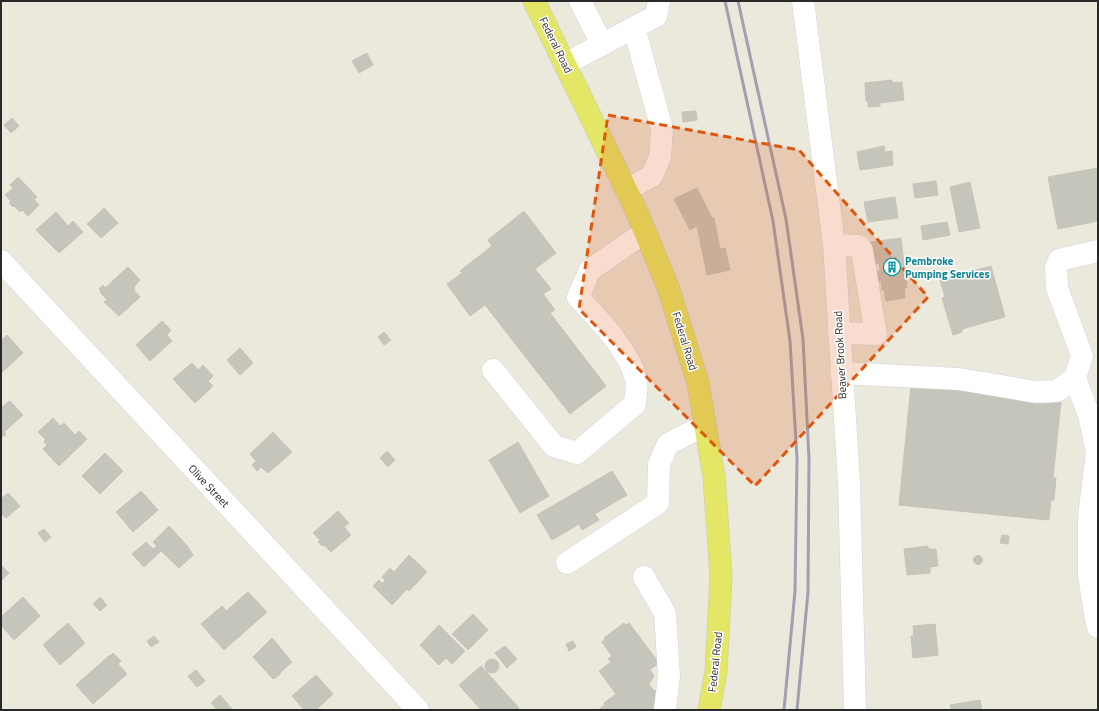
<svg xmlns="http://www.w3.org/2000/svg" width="1099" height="711" viewBox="0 0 1099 711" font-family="'Titillium Web',sans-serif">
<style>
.building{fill:#c6c5bc;stroke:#c6c4b6}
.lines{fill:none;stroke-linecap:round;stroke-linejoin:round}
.minor-casing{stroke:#d3d2e1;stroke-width:23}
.major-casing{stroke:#c7c7c7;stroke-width:23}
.minor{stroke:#fff;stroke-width:22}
.major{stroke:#e3e765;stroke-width:22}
.rail{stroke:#a29fb3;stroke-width:3}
.marked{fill:#de570d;fill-opacity:0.2;stroke:#de570d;stroke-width:3;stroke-dasharray:8 5;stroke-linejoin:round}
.labels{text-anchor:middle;stroke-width:3;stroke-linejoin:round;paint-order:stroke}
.street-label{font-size:11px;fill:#292929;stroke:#fff}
.culture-label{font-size:11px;font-weight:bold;fill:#0d838f;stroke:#fff;text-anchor:start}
</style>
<rect width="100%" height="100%" fill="#ebe8dc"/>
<g class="building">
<path d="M367 53 373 65 359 73 352 61Z"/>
<path d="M892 80V83L902 82 904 100 880 103V106L868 107V101H866L865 83Z"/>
<path d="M696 111 697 120 683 122 682 112Z"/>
<path d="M12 118 19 126 11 133 4 125Z"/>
<path d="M884 146 885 152 892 151 893 165 860 170 857 152Z"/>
<path d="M1098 168V221L1058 229 1048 177Z"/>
<path d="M18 177 37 197 34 199 39 205 28 216 22 210 20 212 14 206 13 207 9 203 11 201 5 195 13 188 10 185Z"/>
<path d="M936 181 938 195 915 198 913 184Z"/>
<path d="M970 182 980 228 959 232 950 187Z"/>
<path d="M697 188 712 218H714L720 249 725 248 730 270 707 275 697 226 690 230 674 199Z"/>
<path d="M895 197 898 218 868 222 864 202Z"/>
<path d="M104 208 118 223 101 238 87 224Z"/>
<path d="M524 211 556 253 535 269 551 289 543 294 555 310 550 313 606 386 570 414 485 305 470 316 447 284 462 273 460 271 492 246 488 240Z"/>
<path d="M56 212 68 226 73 221 83 232 59 253 36 230Z"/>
<path d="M947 222 950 235 923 240 921 226Z"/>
<path d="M901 238 907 288H904L905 298 886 301 884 290H882L881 281H877L876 272 880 271 879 263 874 264 871 242Z"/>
<path d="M991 266 1005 317 962 329V332L953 335 942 298 945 297 940 280Z"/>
<path d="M128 267 140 280 134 287 135 288 134 290 140 297 119 316 104 302 107 300 100 292 101 291 99 289 103 285 105 288Z"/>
<path d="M162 321 171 330 167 335 172 341 150 361 136 345Z"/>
<path d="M384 332 391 340 384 345 378 337Z"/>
<path d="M7 335 23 353 1 373V341Z"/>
<path d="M240 348 253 363 240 375 227 360Z"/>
<path d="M192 363 198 370 203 365 213 376 208 381 213 386 195 403 173 379Z"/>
<path d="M911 386 1061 401 1053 478H1056L1054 500H1051L1049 520 899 505Z"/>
<path d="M10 401 23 415 4 432 6 434 1 438V405L2 407Z"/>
<path d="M53 418 60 426 64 423 75 435 79 431 87 439 59 466 43 449 47 445 44 441 46 440 38 432Z"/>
<path d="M273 432 292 452 268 473 261 467 257 471 252 465 256 461 250 454Z"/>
<path d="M518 442 549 496 520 513 489 460Z"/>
<path d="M387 451 395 460 388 467 380 458Z"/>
<path d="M105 453 123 471 100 494 82 476Z"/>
<path d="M612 471 627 495 595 514 599 520 582 530 579 524 552 540 537 515Z"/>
<path d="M141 491 158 510 133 532 116 512Z"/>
<path d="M8 493 20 506 6 518 1 513V499Z"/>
<path d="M338 511 349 523 344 527 351 535 331 552 324 545 322 546 318 542 320 540 313 533Z"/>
<path d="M169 526 189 548V549L193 555 179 568 161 551 144 567 132 554 146 542 153 549 157 546 153 542Z"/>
<path d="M44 529 51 537 45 542 38 533Z"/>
<path d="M1002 535 1009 536 1008 544 1000 543Z"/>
<path d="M928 546V549H936L938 566 930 567V573L907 575 904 549Z"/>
<path d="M409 555 427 572 409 591 407 589 392 605 373 586 379 580 382 584 385 580 382 577 390 568 394 572Z"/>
<circle cx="978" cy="560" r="4.5"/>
<path d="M1 565 9 573 1 581Z"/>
<path d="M248 592 267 612 224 650 201 624 222 606 226 611Z"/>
<path d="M23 597 40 616 14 640 1 625V617Z"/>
<path d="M100 597 107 605 100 611 93 604Z"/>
<path d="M473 614 488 630 468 650 452 634Z"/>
<path d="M68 623 85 643 60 665 43 645Z"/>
<path d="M624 623 626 625 629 623 659 663 648 671H651L654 676 649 684 653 690 656 691 654 710H598L605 705 604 703 616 694 599 671 611 662 608 659 612 656 602 642 605 640 604 638Z"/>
<path d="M935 624 938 655 913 658 911 636H914L913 626Z"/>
<path d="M439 625 465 651 452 664 446 658 439 665 420 645Z"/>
<path d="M154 636 159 642 151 647 147 641Z"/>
<path d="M272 638 292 662 281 672 280 674 277 677 273 679 253 657Z"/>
<path d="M573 641 576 647 569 651 566 644Z"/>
<path d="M505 646 517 659 507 668 495 653Z"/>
<path d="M113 653 121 661 118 664 127 674 93 704 76 685 110 655V656Z"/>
<circle cx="492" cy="666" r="7"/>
<path d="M481 666 519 708 517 710H481L459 685Z"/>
<path d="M196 670 205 681 197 687 188 676Z"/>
<path d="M316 675 333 694 316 710H304L292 696Z"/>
<path d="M220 695 232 709 231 710H217L211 703Z"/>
<path d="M980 700 982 710H951L950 705Z"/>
</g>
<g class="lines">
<g class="minor-casing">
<g id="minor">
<path d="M580 1 602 44"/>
<path d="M803 1 834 245 849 481 855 710"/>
<path d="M565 64 656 16 659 1"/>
<path d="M626 190 652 176 660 157 662 129 634 28"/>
<path d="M834 245 859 246 862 251 876 334 839 333"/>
<path d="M1 261 418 710"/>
<path d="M493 370 554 446 577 453 635 404C635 396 638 386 636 379 629 350 598 319 578 297L590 270 645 232"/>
<path d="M841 373 959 379 1036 392 1057 391 1075 378 1082 356 1057 288 1056 268 1059 260 1098 251"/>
<path d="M1075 378 1089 415 1097 452 1089 516V575L1095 614 1098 627"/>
<path d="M567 563 658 503 659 464 668 444 705 425"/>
<path d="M644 577 665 613 669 676 665 710"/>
</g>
</g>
<g class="major-casing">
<path id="major" d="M534 1 636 210 668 287 698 383 714 477 721 576 716 672 709 710"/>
</g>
<use href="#minor" class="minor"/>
<use href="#major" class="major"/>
<g class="rail">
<path d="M725 1 773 221 790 341 797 459 795 591 784 710"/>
<path d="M738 1 786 219 803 339 809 459 808 592 797 710"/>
</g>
</g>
<path class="marked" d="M608 115 799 150 928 297 755 486 579 309Z"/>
<defs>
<g id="building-ring" transform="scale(0.9)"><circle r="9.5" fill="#fff" stroke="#0f9aa8" stroke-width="1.5"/><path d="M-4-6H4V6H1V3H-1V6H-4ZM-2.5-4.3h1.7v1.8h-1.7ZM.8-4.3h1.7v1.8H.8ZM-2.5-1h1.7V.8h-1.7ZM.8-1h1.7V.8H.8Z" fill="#0f9aa8"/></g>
</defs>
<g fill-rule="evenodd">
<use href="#building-ring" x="892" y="267"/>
</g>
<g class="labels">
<g class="street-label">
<text transform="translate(556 45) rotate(64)" y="4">Federal Road</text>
<text transform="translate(685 341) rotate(73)" y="4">Federal Road</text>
<text transform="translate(840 355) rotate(-93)" y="4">Beaver Brook Road</text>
<text transform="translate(209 486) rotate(47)" y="4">Olive Street</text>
<text transform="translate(715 662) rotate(-84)" y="4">Federal Road</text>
</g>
<g class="culture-label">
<text x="905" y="265">Pembroke<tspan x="905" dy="13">Pumping Services</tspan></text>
</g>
</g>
<rect width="1099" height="711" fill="none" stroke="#292929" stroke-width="4"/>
</svg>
